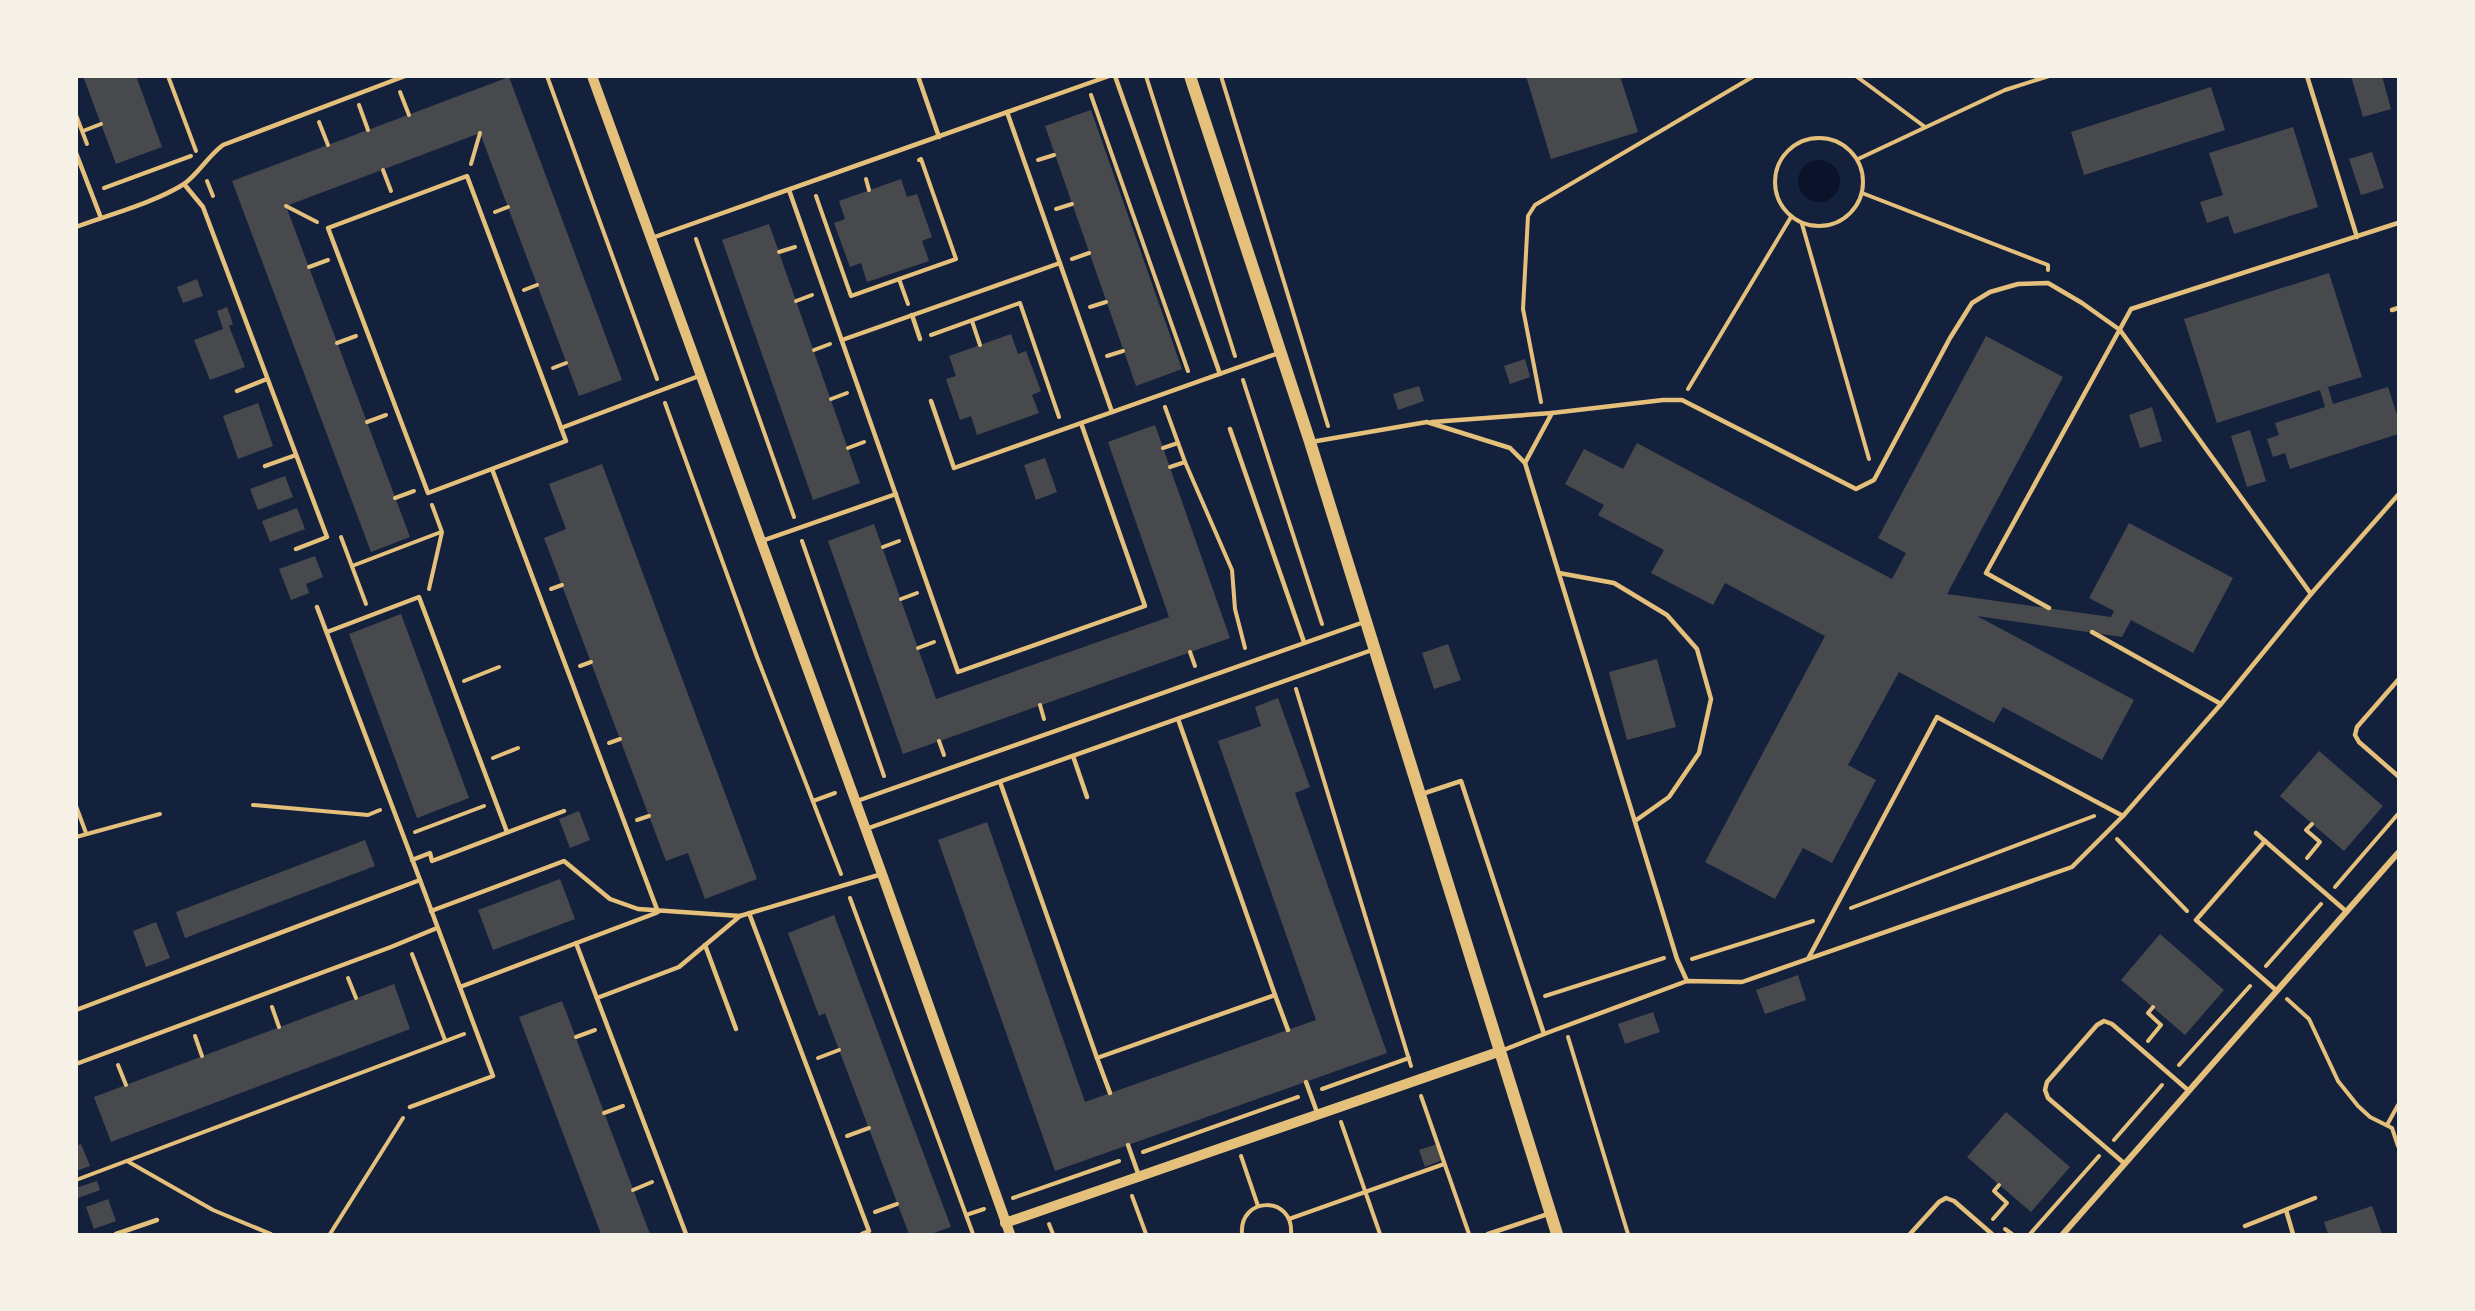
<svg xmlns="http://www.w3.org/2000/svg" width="2475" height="1311" viewBox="0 0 2475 1311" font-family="'Playfair Display',serif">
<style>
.water{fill:#0b132b}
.building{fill:#48494c}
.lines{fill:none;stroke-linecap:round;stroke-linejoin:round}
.path{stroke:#e5c07b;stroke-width:4}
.service{stroke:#e5c07b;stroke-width:4.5}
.minor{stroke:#e5c07b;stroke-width:6}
.tertiary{stroke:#e5c07b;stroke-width:10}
.secondary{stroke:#e5c07b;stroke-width:12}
</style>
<rect width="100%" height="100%" fill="#14213d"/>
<circle class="water" cx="1819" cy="181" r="21"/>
<g class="building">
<path d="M83 76H136L162 147 116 164Z"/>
<path d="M1526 76H1620L1638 132 1551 159Z"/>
<path d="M2351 76H2382L2391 109 2363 117Z"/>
<path d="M509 77 622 380 579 396 480 133 286 206 410 537 371 552 232 181Z"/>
<path d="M2211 87 2225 130 2084 175 2071 132Z"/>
<path d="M1091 110 1182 369 1136 386 1045 126Z"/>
<path d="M2293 127 2318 207 2234 234 2228 216 2207 223 2200 202 2223 195 2209 153Z"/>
<path d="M2372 152 2384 188 2361 195 2349 159Z"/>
<path d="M901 179 907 197 917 194 932 237 922 241 929 261 867 282 861 263 850 267 834 223 845 219 839 201Z"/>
<path d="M769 224 860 483 813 500 722 240Z"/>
<path d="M2329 273 2362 377 2328 387 2333 404 2388 387 2398 418V434L2290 469 2285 453 2273 457 2267 439 2279 435 2275 423 2325 407 2320 390 2217 423 2184 319Z"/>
<path d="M197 279 203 296 183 303 177 287Z"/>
<path d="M227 307 233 324 229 326 245 367 210 380 194 340 223 329 217 311Z"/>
<path d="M1011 334 1018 354 1026 351 1041 391 1032 395 1039 413 977 435 971 416 960 420 946 379 956 376 949 356Z"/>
<path d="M1986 336 2063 377 1947 594 2111 617 2114 611 2089 598 2129 523 2233 578 2193 653 2131 620 2122 637 1977 616 2134 700 2102 760 2003 707 1994 723 1899 672 1848 765 1876 780 1832 863 1803 848 1775 899 1705 862 1825 636 1725 583 1713 605 1651 573 1664 550 1598 515 1604 505 1565 484 1584 449 1623 469 1637 443 1892 579 1906 553 1878 538Z"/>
<path d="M1525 359 1530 377 1510 384 1504 366Z"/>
<path d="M1419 386 1424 401 1398 410 1393 394Z"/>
<path d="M258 403 273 446 238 459 223 416Z"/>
<path d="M2152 407 2162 441 2140 448 2129 415Z"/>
<path d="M1155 425 1230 638 903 754 828 541 874 524 936 699 1169 617 1108 442Z"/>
<path d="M2250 430 2266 481 2247 487 2231 436Z"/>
<path d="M1045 458 1057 492 1036 500 1024 465Z"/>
<path d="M602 464 757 879 705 899 688 853 666 861 544 538 566 529 549 484Z"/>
<path d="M285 476 293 497 258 510 250 489Z"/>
<path d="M297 508 305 529 270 542 262 521Z"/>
<path d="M315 556 323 577 306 584 309 593 291 600 279 569Z"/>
<path d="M401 614 469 798 417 818 349 634Z"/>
<path d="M1448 644 1461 680 1434 689 1422 653Z"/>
<path d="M1657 659 1676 727 1627 740 1609 672Z"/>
<path d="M1278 698 1310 787 1295 793 1387 1053 1055 1171 938 840 987 822 1085 1102 1316 1020 1218 741 1261 726 1255 707Z"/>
<path d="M2319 751 2383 806 2344 851 2280 796Z"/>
<path d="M579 811 590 840 570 848 559 819Z"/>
<path d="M365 840 375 866 185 938 176 912Z"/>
<path d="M560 879 575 919 493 950 478 910Z"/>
<path d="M834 915 951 1227 931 1234H909L825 1013 819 1016 788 933Z"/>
<path d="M156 922 170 958 146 967 133 931Z"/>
<path d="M2160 934 2224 990 2185 1035 2121 980Z"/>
<path d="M1798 975 1806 1000 1765 1014 1756 990Z"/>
<path d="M394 984 410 1029 111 1142 94 1097Z"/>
<path d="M562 1001 650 1234H601L519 1017Z"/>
<path d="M1653 1012 1660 1032 1625 1044 1618 1024Z"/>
<path d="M2006 1112 2070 1167 2031 1212 1967 1157Z"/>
<path d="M81 1144 90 1166 76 1171V1146Z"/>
<path d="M1437 1144 1442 1160 1425 1167 1419 1150Z"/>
<path d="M97 1181 100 1190 78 1198 76 1188Z"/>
<path d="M108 1199 116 1221 94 1229 86 1207Z"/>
<path d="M2372 1206 2382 1234H2328L2324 1222Z"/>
</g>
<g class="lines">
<g class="path">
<path d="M168 76 196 151"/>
<path d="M547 76 657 379"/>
<path d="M1146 76 1235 356"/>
<path d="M1221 76 1328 426"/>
<path d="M1856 76 1925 127"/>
<path d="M400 92 409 115"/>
<path d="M1091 95 1188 371"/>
<path d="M359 105 368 130"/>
<path d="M76 115 87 144"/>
<path d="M319 122 328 145"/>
<path d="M83 131 101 124"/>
<circle cx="1819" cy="182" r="44"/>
<path d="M1858 159 2005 90 2049 76"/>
<path d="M1038 160 1054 155"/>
<path d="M471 164 480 133"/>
<path d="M383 170 391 191"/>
<path d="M866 179 869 190"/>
<path d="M207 181 213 196"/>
<path d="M104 188 191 156"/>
<path d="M1862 193 2048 265V270"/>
<path d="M816 196 851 296 956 259 921 159 919 160"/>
<path d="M286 206 317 222"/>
<path d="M1056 209 1072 204"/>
<path d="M495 212 508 207"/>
<path d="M1802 224 1869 459"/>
<path d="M696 239 794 517"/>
<path d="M779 252 795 247"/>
<path d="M1072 259 1089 253"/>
<path d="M309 267 328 260"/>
<path d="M899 279 908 304"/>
<path d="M524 290 537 285"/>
<path d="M796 301 812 295"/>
<path d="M1090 307 1106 302"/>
<path d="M972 321 980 345"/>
<path d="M931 335 1020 303 1059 417"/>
<path d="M337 343 356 336"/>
<path d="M814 350 830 344"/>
<path d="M1107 356 1123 351"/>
<path d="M553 368 566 363"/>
<path d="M1243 380 1322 624"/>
<path d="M1688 389 1791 217"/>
<path d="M831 399 847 393"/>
<path d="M1541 402 1523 309 1528 216 1535 205 1754 76"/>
<path d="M665 403 757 657 841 874"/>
<path d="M1165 407 1185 462 1232 570 1235 609 1245 648"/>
<path d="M367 422 386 415"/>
<path d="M848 448 864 442"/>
<path d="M1163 448 1178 443"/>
<path d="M1170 467 1185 462"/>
<path d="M395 498 414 491"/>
<path d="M341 537 366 604"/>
<path d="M802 541 884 776"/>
<path d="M883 547 899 541"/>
<path d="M352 566 441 532"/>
<path d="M429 589 442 532 432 505"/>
<path d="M551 589 562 585"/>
<path d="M901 599 917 593"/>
<path d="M918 648 934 642"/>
<path d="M1190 652 1195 666"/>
<path d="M580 666 591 662"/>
<path d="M464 681 499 667"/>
<path d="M1296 689 1411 1066"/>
<path d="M1040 705 1044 719"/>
<path d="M939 741 944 755"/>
<path d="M609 743 620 739"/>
<path d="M493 758 518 748"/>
<path d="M813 801 835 793"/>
<path d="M253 805 368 815 380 810"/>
<path d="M76 806 86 833"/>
<path d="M637 820 649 816"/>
<path d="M415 832 484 806"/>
<path d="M76 837 160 814"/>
<path d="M2117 839 2187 911"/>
<path d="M2307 858 2320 842 2306 830 2312 824"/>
<path d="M2335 887 2398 814"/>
<path d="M850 898 973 1234"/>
<path d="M1851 908 2094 816"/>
<path d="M412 954 445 1040"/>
<path d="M1692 959 1813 921"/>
<path d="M2266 966 2321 904"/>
<path d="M348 978 356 998"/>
<path d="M1545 996 1664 958"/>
<path d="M2287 999 2309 1019 2338 1081 2358 1106 2370 1117 2392 1128 2398 1146"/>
<path d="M272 1007 279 1027"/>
<path d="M195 1036 202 1056"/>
<path d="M576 1037 595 1030"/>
<path d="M1568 1037 1628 1234"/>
<path d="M2148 1041 2161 1025 2148 1013 2153 1007"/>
<path d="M818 1058 839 1050"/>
<path d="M118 1065 126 1085"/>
<path d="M2179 1065 2250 986"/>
<path d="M1322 1089 1409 1058"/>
<path d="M1421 1096 1469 1234"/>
<path d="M604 1113 623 1106"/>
<path d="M1341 1122 1380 1234"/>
<path d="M2387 1125 2398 1105"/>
<path d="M847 1136 869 1128"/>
<path d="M2114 1140 2162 1085"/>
<path d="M1143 1152 1298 1097"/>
<path d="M1241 1156 1258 1206"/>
<path d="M127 1161 213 1210 271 1234"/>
<path d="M76 1180 464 1034"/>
<path d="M633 1190 652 1182"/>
<path d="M1132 1196 1146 1234"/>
<path d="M1013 1198 1119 1161"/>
<path d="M875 1212 897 1204"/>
<path d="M966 1215 984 1209"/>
<path d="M1289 1219 1444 1164"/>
<path d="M1993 1219 2007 1203 1994 1191 1999 1185"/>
<path d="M1049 1224 1053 1234"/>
<path d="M2005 1229 2012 1234"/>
<path d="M330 1234 403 1118"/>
<path d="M1242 1234C1239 1196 1294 1195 1291 1234"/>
<path d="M2030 1234 2099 1156"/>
</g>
<g class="service">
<path d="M918 76 939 137"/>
<path d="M1115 76 1220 374"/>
<path d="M2307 76 2357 237"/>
<path d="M1007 112 1112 412"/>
<path d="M76 153 101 218"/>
<path d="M467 176 566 441 428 493 328 228Z"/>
<path d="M184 184 203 207 327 537 296 549"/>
<path d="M789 190 958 672 1145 606 1081 423"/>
<path d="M76 227C108 215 156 202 184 184 199 173 208 156 223 145L405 76"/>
<path d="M652 238 1109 76"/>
<path d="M2392 310 2398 308"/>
<path d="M912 315 920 339"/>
<path d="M842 340 1060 263"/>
<path d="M237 391 267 379"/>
<path d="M931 401 954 468 1279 353"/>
<path d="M1432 422 1552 413"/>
<path d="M561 428 699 376"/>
<path d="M1230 429 1304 642"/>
<path d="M1311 442 1427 422 1510 448 1525 463 1677 959 1687 981"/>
<path d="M1525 463 1552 413 1663 400H1682L1856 489 1874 480 1950 338 1972 303 1990 292 2018 284 2048 283 2082 303 2120 330 2311 594"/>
<path d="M265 466 296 455"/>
<path d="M492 469 658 912"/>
<path d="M762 541 896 494"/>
<path d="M1559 573 1614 583 1667 615 1697 649 1711 699 1699 753 1669 797 1635 821"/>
<path d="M317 607 420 880"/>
<path d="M2049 608 1986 573 2131 309 2398 223"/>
<path d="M327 632 419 597 507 832"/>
<path d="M2092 632 2221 704"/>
<path d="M2398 680 2357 727 2355 735 2359 742 2398 776"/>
<path d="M1073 756 1087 797"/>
<path d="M1000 782 1097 1058 1275 995 1178 719"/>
<path d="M1422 794 1461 781 1544 1034 1501 1051"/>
<path d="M857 801 1364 622"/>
<path d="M866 829 1372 650"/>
<path d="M2256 833 2265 841"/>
<path d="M412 860 430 853 432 861 564 811"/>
<path d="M431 911 564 861 610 899 638 909 740 916"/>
<path d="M749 913 869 1231 862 1234"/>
<path d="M576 943 686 1234"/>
<path d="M705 945 736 1029"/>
<path d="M1809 957 1937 717 2123 816"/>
<path d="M460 987 656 913"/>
<path d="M2277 991 2196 920 2265 841 2347 912"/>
<path d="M1275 995 1288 1030"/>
<path d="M597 998 679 967 740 916 882 874"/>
<path d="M76 1010 420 880 493 1076 410 1107"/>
<path d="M1544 1034 1687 981 1742 982 2072 867 2123 816 2221 704 2311 594 2398 495"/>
<path d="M1097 1058 1110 1093"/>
<path d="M76 1064 391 947 437 928"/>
<path d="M1306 1082 1318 1115"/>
<path d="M1128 1145 1139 1176"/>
<path d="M2125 1164 2048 1098 2045 1090 2047 1082 2097 1025 2104 1021 2112 1024 2189 1091"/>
<path d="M2286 1210 2293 1234"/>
<path d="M2245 1226 2315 1198"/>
<path d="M116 1234 157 1220"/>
<path d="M1488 1234 1548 1214"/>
<path d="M1910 1234 1939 1202 1946 1198 1954 1201 1992 1234"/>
</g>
<path class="minor" d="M2063 1234 2398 853"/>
<g class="tertiary">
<path d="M592 76 882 874 1010 1234"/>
<path d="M1005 1223 1501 1051"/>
</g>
<path class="secondary" d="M1190 76 1310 442 1557 1234"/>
</g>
<rect width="2475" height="1311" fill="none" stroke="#f6f1e7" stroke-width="156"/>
</svg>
